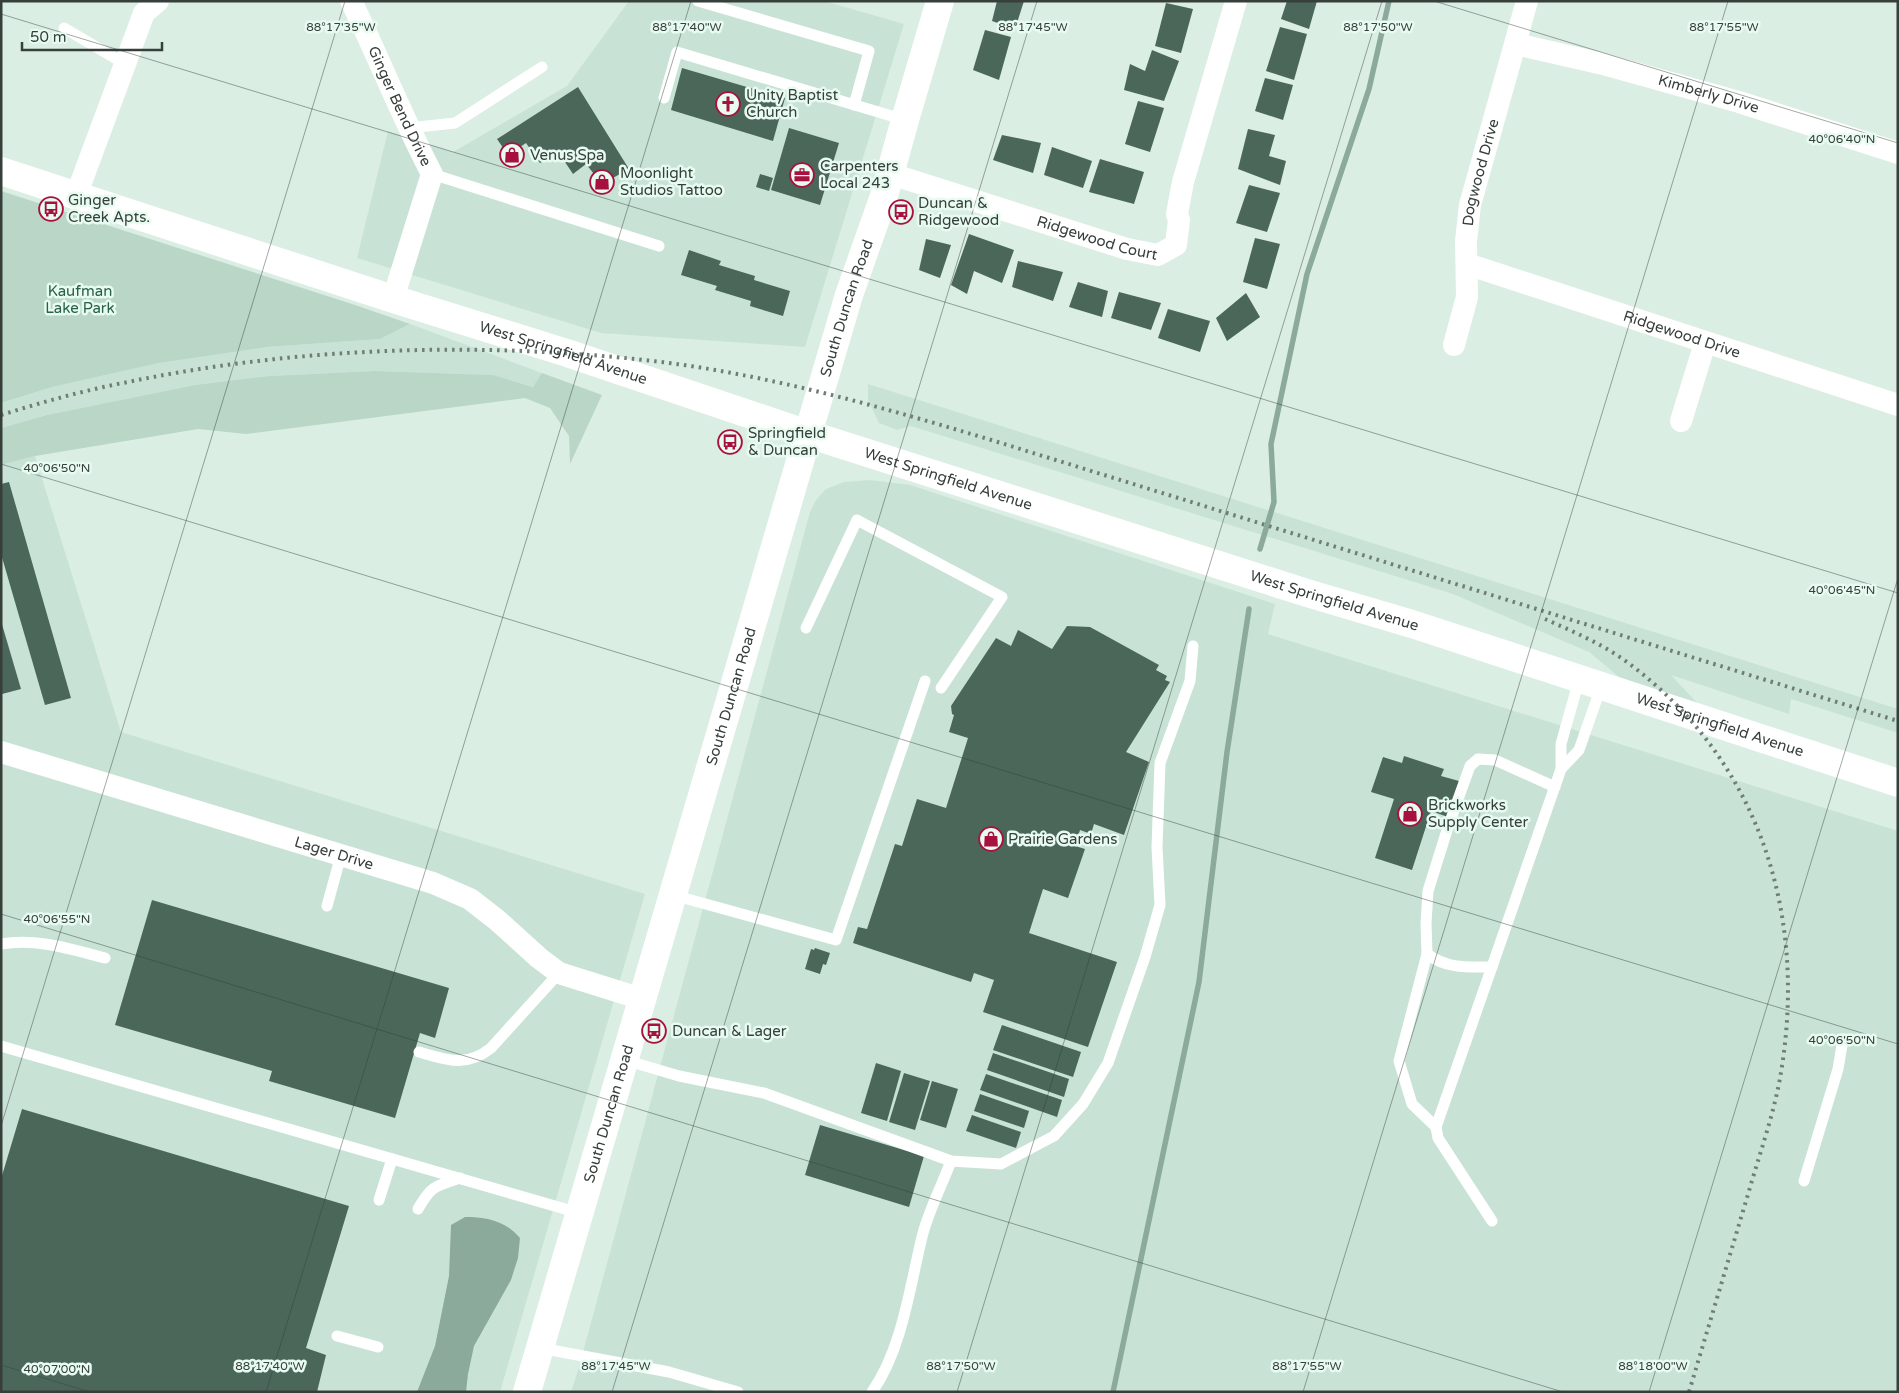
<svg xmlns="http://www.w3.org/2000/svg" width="1899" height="1393" viewBox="0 0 1899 1393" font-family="'Varela Round',sans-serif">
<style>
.built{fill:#c8e3d5}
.green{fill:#b9d6c7}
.water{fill:#8baa9b}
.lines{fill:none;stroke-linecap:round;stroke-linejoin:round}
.stream{stroke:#8baa9b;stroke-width:5.5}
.building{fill:#4a6759}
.service{stroke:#fff;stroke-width:11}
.minor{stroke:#fff;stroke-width:22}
.secondary{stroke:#fff;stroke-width:28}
.rail{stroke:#707d76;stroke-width:4;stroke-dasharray:2.5 5;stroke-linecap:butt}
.ticks{fill:none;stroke:#373f3b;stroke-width:1;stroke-opacity:0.45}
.labels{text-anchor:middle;stroke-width:5;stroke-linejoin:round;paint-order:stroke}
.street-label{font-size:15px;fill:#373f3b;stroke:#e7fbf1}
.poi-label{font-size:15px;fill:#373f3b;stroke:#e7fbf1;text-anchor:start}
.park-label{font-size:15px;fill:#296049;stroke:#e7fbf1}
.ticks-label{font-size:12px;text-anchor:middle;fill:#373f3b;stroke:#e7fbf1;stroke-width:5;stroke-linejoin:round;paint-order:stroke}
</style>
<rect width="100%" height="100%" fill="#daeee3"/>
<g class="built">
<path d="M629 1H824L904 24 805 347 601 333 357 258 388 131 453 152 567 86Z"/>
<path d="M410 324 542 373 534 387 492 375 375 371 269 376 195 385 47 415 1 428V403L52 387 159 363 267 347 380 339Z"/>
<path d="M868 384 1898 709V733L1791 699 1789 714 1671 675 1698 704 1619 677 1589 652 1453 594 911 426 897 430 879 423 868 400Z"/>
<path d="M35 456 121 732 645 894 500 1392H1V465Z"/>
<path d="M870 480 910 485 1275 604 1268 634 1898 831V1392H571L579 1367 810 512 816 500 826 489 844 482Z"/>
</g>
<g class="green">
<path d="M1 191 355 305 410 324 380 339 267 347 159 363 52 387 1 403Z"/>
<path d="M375 371 493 375 533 387 542 373 602 395 570 464 569 436 550 408 525 398 246 434 198 429 35 456 1 465V428L47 415 195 385 269 376Z"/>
</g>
<path class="water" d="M465 1217C487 1217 506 1221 520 1238L518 1258 511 1280 474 1346 468 1374 466 1392H417L435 1346 449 1276 451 1225Z"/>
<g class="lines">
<g class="stream">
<path d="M1260 549 1274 502 1271 444 1307 274 1369 89 1389 1"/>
<path d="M1113 1392 1199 982 1227 752 1249 609"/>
</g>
</g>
<g class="building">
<path d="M997 1H1024L1015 29 992 21Z"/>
<path d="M1287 1H1317L1309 29 1281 19Z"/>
<path d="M1166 3 1193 9 1181 53 1155 46Z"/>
<path d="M1280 27 1307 34 1294 80 1266 71Z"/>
<path d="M985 30 1011 37 999 80 973 70Z"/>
<path d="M1152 50 1179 61 1164 101 1124 90 1130 64 1145 71Z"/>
<path d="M682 68 785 98 773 141 671 110Z"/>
<path d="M1265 78 1293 85 1283 120 1255 111Z"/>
<path d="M578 87 629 169 602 184 586 164 573 174 559 153 540 163 526 143 508 155 497 139Z"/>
<path d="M1138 101 1164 108 1150 152 1125 144Z"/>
<path d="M789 128 839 143 820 205 771 190Z"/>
<path d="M1248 129 1275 135 1269 156 1286 161 1280 185 1238 169Z"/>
<path d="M1002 135 1041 143 1033 173 993 160Z"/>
<path d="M1052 147 1092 161 1083 188 1044 175Z"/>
<path d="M1100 159 1144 172 1134 204 1089 192Z"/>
<path d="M760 174 773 178 769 191 756 187Z"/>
<path d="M1249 185 1280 193 1267 232 1236 223Z"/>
<path d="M969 234 1014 250 1002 283 974 271 967 294 951 285Z"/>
<path d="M1255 238 1280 244 1267 289 1243 282Z"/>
<path d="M926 239 951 245 940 278 919 270Z"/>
<path d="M689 250 721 261 719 265 755 276 754 280 790 291 783 316 750 306 751 301 715 290 717 286 681 275Z"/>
<path d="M1018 261 1063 272 1053 301 1012 287Z"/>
<path d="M1078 282 1108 291 1102 317 1069 307Z"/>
<path d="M1119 292 1161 303 1151 330 1111 318Z"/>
<path d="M1246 293 1260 317 1227 341 1216 318Z"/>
<path d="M1168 309 1210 321 1200 352 1158 338Z"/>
<path d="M9 482 71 698 45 705 1 554V484Z"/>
<path d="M1 621 21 689 2 694 1 690Z"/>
<path d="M1067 626 1090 627 1159 665 1156 670 1167 676 1165 680 1170 682 1126 752 1149 762 1124 835 1094 824 1091 834 1080 830 1075 846 1085 849 1068 898 1043 889 1029 933 1117 962 1088 1047 983 1012 994 980 974 973 971 982 853 943 858 927 867 929 895 844 902 846 917 799 946 808 968 738 949 732 954 715 952 714 951 706 996 638 1011 646 1018 630 1052 649Z"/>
<path d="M1404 756 1444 769 1441 776 1459 781 1448 817 1431 811 1412 870 1375 858 1394 799 1371 792 1383 757 1402 763Z"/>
<path d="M152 900 449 988 435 1038 420 1033 395 1118 269 1081 272 1071 115 1025Z"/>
<path d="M815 948 830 953 826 965 823 964 820 974 805 969 811 949 814 950Z"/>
<path d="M1002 1025 1081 1052 1073 1077 993 1050Z"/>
<path d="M993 1053 1069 1079 1064 1097 987 1070Z"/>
<path d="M876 1063 901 1071 887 1121 861 1113Z"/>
<path d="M904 1073 930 1081 915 1130 889 1122Z"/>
<path d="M986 1074 1062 1100 1057 1117 980 1090Z"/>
<path d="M932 1081 958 1089 946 1128 920 1120Z"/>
<path d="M980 1094 1029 1111 1024 1128 974 1111Z"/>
<path d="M22 1109 349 1206 306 1348 326 1355 317 1392H1V1179Z"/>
<path d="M972 1115 1021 1132 1016 1148 966 1131Z"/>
<path d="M820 1125 924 1156 909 1207 805 1175Z"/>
</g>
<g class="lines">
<g class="service">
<path d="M698 1 869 51 854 105"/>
<path d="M64 28 125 64"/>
<path d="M664 98 677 52 905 120"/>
<path d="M408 128 455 123 542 67"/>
<path d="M432 174 659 246"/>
<path d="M806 628 857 520 1002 597 941 688"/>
<path d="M1561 769 1579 750 1601 687"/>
<path d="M673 895 836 940 925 681"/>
<path d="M327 906 341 855"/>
<path d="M1 944C37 938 70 949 105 958"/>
<path d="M1427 954 1399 1061 1412 1104 1436 1127"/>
<path d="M1492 967C1468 967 1447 969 1427 954L1426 923 1428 891 1448 827 1470 766 1478 759 1495 760 1555 787"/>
<path d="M1 1046 579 1213"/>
<path d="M419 1052C447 1060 466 1068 491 1048L559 973"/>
<path d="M625 1060 679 1076 764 1093 951 1161 1001 1164 1054 1136 1083 1104 1108 1063 1145 957 1160 905 1157 847 1160 763 1190 681 1193 646"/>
<path d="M1804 1181 1838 1069 1843 1039"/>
<path d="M379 1200 392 1159"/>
<path d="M418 1209C431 1186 435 1186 460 1178"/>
<path d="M1492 1221 1438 1138 1436 1127 1561 769V744L1579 680"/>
<path d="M337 1336 378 1347"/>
<path d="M540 1348 669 1372 738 1392"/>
<path d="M872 1392C903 1348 910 1284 923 1233 930 1208 942 1185 951 1161"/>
</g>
<g class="minor">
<path id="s1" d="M351 1C379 58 402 117 432 174L393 299"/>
<path id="s2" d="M1516 44 1603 64 1739 102 1898 153"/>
<path id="s3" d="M891 174 1127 249 1158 255 1176 245 1179 220 1177 214 1183 182 1236 1"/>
<path d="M76 196 144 13 158 1"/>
<path id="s4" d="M1467 264 1898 405"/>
<path id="s5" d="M1454 345 1467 297 1466 241 1470 205 1527 1"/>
<path d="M1681 421 1705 343"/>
<path id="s6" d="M1 752 433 883 470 899 497 920 539 958 559 973 642 999"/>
</g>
<g class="secondary">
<path id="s7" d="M1 171 393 299 567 353 808 434 1307 593 1412 624 1898 783"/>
<path id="s8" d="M527 1392 808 434 849 295 884 196 905 120 940 1"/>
</g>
<g class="rail">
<path d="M1 415C43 402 85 390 128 382 258 355 392 346 524 351 588 354 652 359 715 370 808 386 898 412 988 439L1898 721"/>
<path d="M1545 619C1574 632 1605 645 1631 665 1758 761 1806 911 1782 1066 1776 1108 1761 1149 1749 1191 1729 1258 1709 1325 1689 1392"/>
</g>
</g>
<path class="ticks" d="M1434 1 1898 143M1 14 1898 593M1 464 1898 1044M1 914 1563 1392M1 1126 345 1M1 1365 90 1392M266 1392 691 1M612 1392 1037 1M957 1392 1382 1M1303 1392 1728 1M1649 1392 1898 578"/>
<defs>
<g id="church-ring" transform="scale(1.25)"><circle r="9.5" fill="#e7fbf1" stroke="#a8103d" stroke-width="1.5"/><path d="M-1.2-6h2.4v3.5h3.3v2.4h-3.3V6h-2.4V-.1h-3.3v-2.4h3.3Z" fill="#a8103d"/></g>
<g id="shop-ring" transform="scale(1.25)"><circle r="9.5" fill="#e7fbf1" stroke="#a8103d" stroke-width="1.5"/><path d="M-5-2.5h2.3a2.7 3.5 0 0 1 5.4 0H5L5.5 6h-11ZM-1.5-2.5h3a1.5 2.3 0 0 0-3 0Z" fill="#a8103d"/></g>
<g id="office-ring" transform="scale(1.25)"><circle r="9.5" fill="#e7fbf1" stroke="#a8103d" stroke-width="1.5"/><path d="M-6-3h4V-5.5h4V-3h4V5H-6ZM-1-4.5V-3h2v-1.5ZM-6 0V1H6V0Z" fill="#a8103d"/></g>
<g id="bus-ring" transform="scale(1.25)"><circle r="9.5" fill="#e7fbf1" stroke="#a8103d" stroke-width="1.5"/><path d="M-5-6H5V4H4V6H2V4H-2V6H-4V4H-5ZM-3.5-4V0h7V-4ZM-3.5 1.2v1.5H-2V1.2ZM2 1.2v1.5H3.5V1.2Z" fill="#a8103d"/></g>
</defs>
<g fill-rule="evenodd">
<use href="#church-ring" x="728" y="104"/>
<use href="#shop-ring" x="512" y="155"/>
<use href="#office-ring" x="802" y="175"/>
<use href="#shop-ring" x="602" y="182"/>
<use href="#bus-ring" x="51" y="209"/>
<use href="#bus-ring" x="901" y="212"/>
<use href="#bus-ring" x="730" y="442"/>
<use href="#shop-ring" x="1410" y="814"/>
<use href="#shop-ring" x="991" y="839"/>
<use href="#bus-ring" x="654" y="1031"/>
</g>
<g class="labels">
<g class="street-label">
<text dy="5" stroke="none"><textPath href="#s2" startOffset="199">Kimberly Drive</textPath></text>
<text dy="5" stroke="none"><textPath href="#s1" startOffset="116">Ginger Bend Drive</textPath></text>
<text dy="5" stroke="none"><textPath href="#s5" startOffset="176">Dogwood Drive</textPath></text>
<text dy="5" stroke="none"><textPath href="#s3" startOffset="216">Ridgewood Court</textPath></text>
<text dy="5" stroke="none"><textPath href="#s8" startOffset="1130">South Duncan Road</textPath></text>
<text dy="5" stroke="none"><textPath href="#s4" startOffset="226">Ridgewood Drive</textPath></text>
<text dy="5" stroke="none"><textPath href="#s7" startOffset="591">West Springfield Avenue</textPath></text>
<text dy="5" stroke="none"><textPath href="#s7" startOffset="996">West Springfield Avenue</textPath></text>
<text dy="5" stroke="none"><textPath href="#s7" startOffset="1401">West Springfield Avenue</textPath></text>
<text dy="5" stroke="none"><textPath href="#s8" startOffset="725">South Duncan Road</textPath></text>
<text dy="5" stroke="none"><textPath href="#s7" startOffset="1806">West Springfield Avenue</textPath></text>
<text dy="5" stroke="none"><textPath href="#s6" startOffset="348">Lager Drive</textPath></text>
<text dy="5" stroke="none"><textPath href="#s8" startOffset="290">South Duncan Road</textPath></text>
</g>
<g class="poi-label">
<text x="746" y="100">Unity Baptist<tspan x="746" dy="17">Church</tspan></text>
<text x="530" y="160">Venus Spa</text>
<text x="820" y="171">Carpenters<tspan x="820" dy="17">Local 243</tspan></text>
<text x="620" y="178">Moonlight<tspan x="620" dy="17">Studios Tattoo</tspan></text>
<text x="68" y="205">Ginger<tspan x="68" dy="17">Creek Apts.</tspan></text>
<text x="918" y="208">Duncan &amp;<tspan x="918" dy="17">Ridgewood</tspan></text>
<text x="748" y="438">Springfield<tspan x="748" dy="17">&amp; Duncan</tspan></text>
<text x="1428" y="810">Brickworks<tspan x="1428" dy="17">Supply Center</tspan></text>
<text x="1008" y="844">Prairie Gardens</text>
<text x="672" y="1036">Duncan &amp; Lager</text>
</g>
<g class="park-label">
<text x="80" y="296">Kaufman<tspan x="80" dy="17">Lake Park</tspan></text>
</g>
</g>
<g class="ticks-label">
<text x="341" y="31">88°17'35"W</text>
<text x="687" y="31">88°17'40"W</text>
<text x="1033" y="31">88°17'45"W</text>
<text x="1378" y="31">88°17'50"W</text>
<text x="1724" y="31">88°17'55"W</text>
<text x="1842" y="143">40°06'40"N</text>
<text x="57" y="472">40°06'50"N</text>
<text x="1842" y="594">40°06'45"N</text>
<text x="57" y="923">40°06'55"N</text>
<text x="1842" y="1044">40°06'50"N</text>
<text x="270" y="1370">88°17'40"W</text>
<text x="616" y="1370">88°17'45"W</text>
<text x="961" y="1370">88°17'50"W</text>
<text x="1307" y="1370">88°17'55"W</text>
<text x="1653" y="1370">88°18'00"W</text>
<text x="57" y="1373">40°07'00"N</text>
</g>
<rect width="1899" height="1393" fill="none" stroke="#373f3b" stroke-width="5"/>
<path d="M22 42v8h140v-8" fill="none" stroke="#373f3b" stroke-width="2.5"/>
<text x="30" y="42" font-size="15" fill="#373f3b" stroke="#e7fbf1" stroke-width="4" paint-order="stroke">50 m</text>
</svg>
